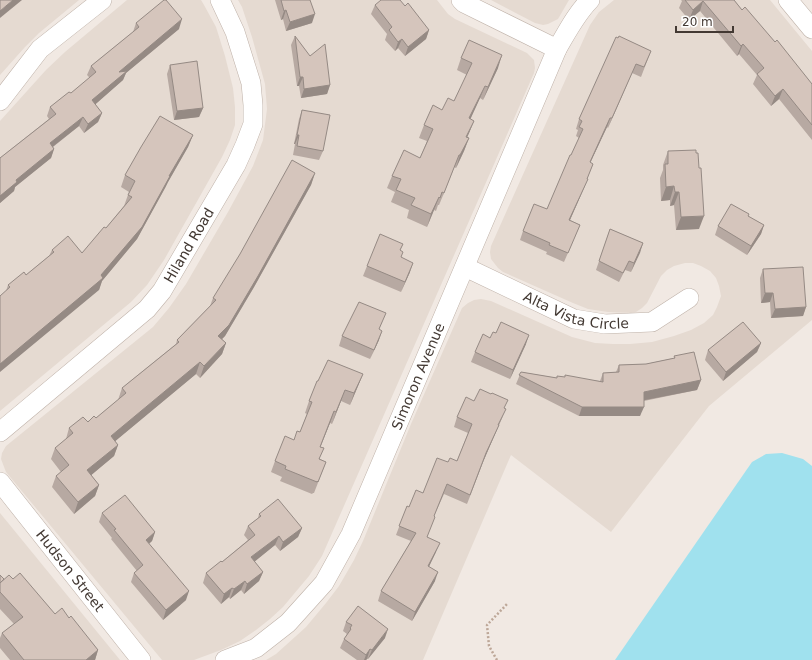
<svg xmlns="http://www.w3.org/2000/svg" width="812" height="660" viewBox="0 0 812 660" font-family="'DejaVu Sans',sans-serif">
<style>
.residential{fill:#e5dad1}
.water{fill:#a0e1ee}
.lines{fill:none;stroke-linecap:round;stroke-linejoin:round}
.street-casing{stroke:#bfb2a9;stroke-width:20}
.path{stroke:#bda798;stroke-width:2.5;stroke-dasharray:2 2;stroke-linecap:butt}
.street{stroke:#fff;stroke-width:19}
.wall{fill:#b7a9a2}
.shaded-wall{fill:#958a84}
.building{fill:#d5c5bc;stroke:#958a84}
.labels{text-anchor:middle;stroke-width:3.5;stroke-linejoin:round;paint-order:stroke}
.street-label{font-size:14px;fill:#433933;stroke:#fff}
</style>
<rect width="100%" height="100%" fill="#f1e9e3"/>
<g class="residential">
<path d="M0 0H79L39 33 25 47 0 75Z"/>
<path d="M127 0H201L204 5 216 27 225 56 233 88 235 107V125L230 140 222 157 164 260 147 285 131 302 0 411V121L46 70 65 52Z"/>
<path d="M238 0H437L448 14 455 19 527 53 534 60 535 68 534 73 322 556 309 576 283 607 270 619 256 630 240 641 221 650 194 660H162L6 472 1 459 2 453 6 446 153 327 169 308 186 284 228 212 253 166 263 140 267 109 265 84 252 37 242 7Z"/>
<path d="M491 0H569L558 19 548 24 543 25 535 23Z"/>
<path d="M614 0H770L812 51V320L709 406 611 532 511 455 423 660H266L276 654 306 627 326 603 339 586 354 560 363 541 411 424 462 308 468 303 474 300 481 299 491 301 572 337 595 343 613 344H630L652 342 674 336 691 330 704 323 713 315 717 307 721 296 719 286 716 278 710 271 701 266 693 263H685L674 266 667 270 661 276 647 303 642 308 636 312 631 313 608 312 588 309 573 303 503 272 498 268 491 259 490 252 491 246 590 25 599 12Z"/>
<path d="M0 513 120 660H0Z"/>
</g>
<path class="water" d="M782 453 803 459 812 466V660H615L752 462 766 454Z"/>
<g class="lines">
<g class="street-casing">
<g id="street">
<path d="M461 0 464 3 557 49"/>
<path d="M788 0 812 29"/>
<path d="M0 101 40 49 102 0"/>
<path id="s1" d="M465 267 574 319 605 324 652 322 689 298"/>
<path id="s2" d="M0 432 147 309 162 291 236 165 245 145 253 124V105L251 83 235 32 220 0"/>
<path id="s3" d="M0 482 141 660"/>
<path id="s4" d="M225 660 256 648 288 623 324 583 351 534 557 49C567 32 576 14 590 0"/>
</g>
</g>
<path class="path" d="M497 660 489 646 487 625 508 603"/>
<use href="#street" class="street"/>
</g>
<g class="wall">
<path d="M275 0H310L312 23 286 31 283 19 281 20Z"/>
<path d="M681 0H734L742 10 775 42 812 84V140L779 99 771 106 753 84 757 75 739 54 737 56 700 11 689 20 679 8 682 1Z"/>
<path d="M375 5 405 6 429 30 426 39 405 56 398 48 395 51 385 40 387 34 371 14Z"/>
<path d="M136 23 179 29 126 73 123 80 95 104 102 113 98 122 84 133 79 126 53 147 54 149 51 158 15 187 14 191 0 203V158L49 119 47 116 50 107 71 93 90 78 87 75 91 66 133 32Z"/>
<path d="M295 36 330 85 327 94 301 98 299 86H297L291 45Z"/>
<path d="M618 38 651 51 641 77 632 73 608 128 607 127 590 163 593 164 587 179 584 188 570 220 580 225 564 262 546 254 547 252 520 240 523 231 547 209 579 138 576 136 578 130 576 129 579 119Z"/>
<path d="M461 58 498 68 483 100 480 98 470 119 474 121 467 138H469L464 151 456 168 454 167 439 205H438L436 211 434 210 427 227 407 218 409 210 391 202 395 192 387 188 392 176 420 158 427 141 419 138 424 125 454 101 467 75 457 70Z"/>
<path d="M170 65 203 108 199 117 174 120 167 74Z"/>
<path d="M302 110 323 151 319 160 293 155 295 144H294L299 119Z"/>
<path d="M193 135 188 147 168 182 165 188 137 239 102 281 99 290 6 291 8 285 26 275 49 256 52 250 82 253 106 228 124 206 129 192 121 187 125 175Z"/>
<path d="M668 151 699 229 676 230 674 205 670 206V200L661 201 660 178 663 170V165Z"/>
<path d="M315 173 311 185 254 287 225 336 222 339 226 343 222 354 200 378 196 374 115 441 118 445 114 456 91 475 99 485 95 496 74 514 52 487 56 476 61 472 51 459 55 448 66 439 69 428 96 418 118 400 122 388 176 344 177 340 210 306 213 298Z"/>
<path d="M748 216 764 225 761 234 747 255 715 235 718 226Z"/>
<path d="M610 229 643 243 631 272 625 270 619 282 596 270Z"/>
<path d="M403 244 400 251 401 258 410 272 401 292 363 276 367 266Z"/>
<path d="M763 269 806 307 803 316 771 318 770 302 761 303 760 278Z"/>
<path d="M382 322 379 329V340L370 359 339 346 342 336Z"/>
<path d="M490 338 526 344 510 379 471 362 475 352Z"/>
<path d="M761 343 757 352 723 381 705 360 708 350Z"/>
<path d="M674 356 701 380 697 390 644 401 640 416H579L516 384 521 372 557 378 600 381 603 373 616 372 619 365 646 364 674 358Z"/>
<path d="M363 374 358 386 350 405 341 401 332 424 330 423 320 447V459L326 462 314 493H313L312 494 280 481 282 477 271 472 275 461 294 440 300 432 307 414 305 413 309 401 318 381Z"/>
<path d="M474 401 505 408 502 418 483 462 467 504 444 494 434 516 427 537 436 552 429 566 435 581 412 621 378 601 381 591 411 541 396 535 407 506 409 507 423 493 448 462 457 461 468 433 454 427 457 417Z"/>
<path d="M102 513 155 532 152 541 149 544 186 600 163 620 131 582 134 573 137 571 111 539 112 538 99 522Z"/>
<path d="M259 514 302 528 298 537 280 551 275 545 254 562 263 572 259 581 244 594 241 590 230 599 229 597 221 604 203 583 206 573 222 562 248 540 244 535 248 526 258 518Z"/>
<path d="M0 575 4 579H13L55 614 69 618 98 650 95 660H10L0 648V638L2 633 14 624 0 609Z"/>
<path d="M346 622 385 638 368 659H367L366 660H357L340 648 344 639 347 634 343 631Z"/>
</g>
<g class="shaded-wall">
<path d="M13 0H22L0 18V11Z"/>
<path d="M703 1 700 11 689 20 693 10Z"/>
<path d="M286 10 283 19 281 20 284 11Z"/>
<path d="M315 14 312 23 286 31 290 22Z"/>
<path d="M182 19 179 29 126 73 123 80 89 110 92 100 119 72Z"/>
<path d="M429 30 426 39 405 56 408 47Z"/>
<path d="M402 39 398 48 395 51 398 42Z"/>
<path d="M743 44 739 54 737 56 741 46Z"/>
<path d="M502 55 498 68 483 100 488 87Z"/>
<path d="M636 64 632 73 608 128 612 118Z"/>
<path d="M300 77H303L299 86H297Z"/>
<path d="M330 85 327 94 301 98 304 89Z"/>
<path d="M485 86 480 98 465 131 469 118Z"/>
<path d="M783 89 779 99 771 106 775 96Z"/>
<path d="M203 108 199 117 174 120 177 111Z"/>
<path d="M102 113 98 122 84 133 88 124Z"/>
<path d="M83 117 79 126 46 152 50 143Z"/>
<path d="M610 118 607 127 586 172 590 162Z"/>
<path d="M474 121 469 133 461 150 466 137Z"/>
<path d="M193 135 188 147 168 182 165 188 137 239 102 281 99 290 0 372V364L101 275 169 176Z"/>
<path d="M297 135H299L295 144H294Z"/>
<path d="M469 138 464 151 456 168 460 155Z"/>
<path d="M54 149 51 158 15 187 14 191 0 203V196L16 180Z"/>
<path d="M459 155 454 167 439 205 444 193Z"/>
<path d="M315 173 311 185 254 287 225 336 214 347 218 336Z"/>
<path d="M588 179 584 188 566 229 569 220Z"/>
<path d="M674 186 670 200 661 201 666 187Z"/>
<path d="M675 192H679L674 205 670 206Z"/>
<path d="M439 197 434 210 427 227 431 214Z"/>
<path d="M704 216 699 229 676 230 681 217Z"/>
<path d="M764 225 761 234 747 255 751 246Z"/>
<path d="M643 243 640 253 631 272 634 263Z"/>
<path d="M413 263 410 272 401 292 405 282Z"/>
<path d="M765 293H773L770 302 761 303Z"/>
<path d="M806 307 803 316 771 318 775 309Z"/>
<path d="M382 331 379 340 370 359 374 350Z"/>
<path d="M529 335 526 344 510 379 513 370Z"/>
<path d="M226 343 222 354 200 378 204 366Z"/>
<path d="M761 343 757 352 723 381 726 372Z"/>
<path d="M200 362 196 374 107 448 111 436Z"/>
<path d="M363 374 358 386 350 405 354 393Z"/>
<path d="M701 380 697 390 640 401 644 392Z"/>
<path d="M345 390 341 401 332 424 336 412Z"/>
<path d="M582 407H644L640 416H579Z"/>
<path d="M506 409 495 434 483 462 467 504 486 453Z"/>
<path d="M334 411 330 423 316 458 320 447Z"/>
<path d="M118 445 114 456 83 482 87 470Z"/>
<path d="M99 485 95 496 74 514 78 502Z"/>
<path d="M302 528 298 537 280 551 283 542Z"/>
<path d="M155 532 152 541 142 549 146 540Z"/>
<path d="M279 536 275 545 248 567 251 557Z"/>
<path d="M440 543 436 552 425 575 428 566Z"/>
<path d="M263 572 259 581 244 594 247 584Z"/>
<path d="M438 572 435 581 412 621 415 612Z"/>
<path d="M245 581 241 590 230 599 234 589Z"/>
<path d="M232 588 229 597 221 604 224 594Z"/>
<path d="M189 591 186 600 163 620 166 610Z"/>
<path d="M388 629 385 638 368 659 372 650Z"/>
<path d="M370 649 367 659 366 660H364L366 655Z"/>
<path d="M98 650 95 660H86Z"/>
</g>
<g class="building">
<path d="M0 0H13L0 11Z"/>
<path d="M164 0H166L182 19 119 72 127 71 92 100 102 113 88 124 83 117 50 143 54 149 16 180 17 182 0 196V158L56 114 50 107 69 92 71 93 96 72 91 66 139 27 136 23Z"/>
<path d="M281 0H310L315 14 290 22 286 10 284 11Z"/>
<path d="M381 0H400L405 6 408 3 429 30 408 47 402 39 398 42 389 30 392 27 375 5Z"/>
<path d="M685 0H734L742 10 745 7 775 42 777 40 812 84V125L783 89 775 96 757 74 764 68 743 44 741 46 703 1 693 10Z"/>
<path d="M295 36 310 56 325 44 330 85 304 89 303 77H300Z"/>
<path d="M619 36 651 51 644 67 636 64 612 118H610L590 162 593 164 587 179H588L569 220 580 225 568 253 549 245 550 243 523 231 534 204 547 209 570 155H571L583 129 579 127 582 121 579 119 616 37 618 38Z"/>
<path d="M469 40 502 55 488 87 485 86 469 118 474 121 466 137 469 138 460 155H459L444 193 442 192 440 198 439 197 431 214 411 205 415 198 396 190 401 179 392 176 404 150 420 158 433 129 424 125 433 105 442 110 448 98 454 101 472 63 461 58Z"/>
<path d="M197 61 203 108 177 111 170 65Z"/>
<path d="M302 110 330 115 323 151 297 146 299 135H297Z"/>
<path d="M160 116 193 135 169 176H170L142 227 101 275 103 278 0 364V296L10 287 8 285 24 272 26 275 54 252 52 250 68 236 82 253 104 227 106 228 132 197 128 195 135 181 125 175 141 147Z"/>
<path d="M696 150V153H698L699 168H701L704 216 681 217 679 192H675L674 186 666 187 665 164H668V151Z"/>
<path d="M292 160 315 173 258 276 229 325 218 336 226 343 204 366 200 362 111 436 118 445 87 470 99 485 78 502 56 476 69 465 55 448 73 433 69 428 83 417 88 422 94 416 96 418 126 393 122 388 179 342 177 340 216 300 213 298 240 254Z"/>
<path d="M731 204 749 214 748 216 764 225 751 246 718 226Z"/>
<path d="M610 229 643 243 634 263 629 261 623 273 599 261Z"/>
<path d="M380 234 403 244 400 250 403 252 401 257 413 263 405 282 367 266Z"/>
<path d="M803 267 806 307 775 309 773 293H765L763 269Z"/>
<path d="M359 302 386 313 379 329 382 331 374 350 342 336Z"/>
<path d="M501 322 529 335 513 370 475 352 483 334 490 338 493 332 496 333Z"/>
<path d="M743 322 761 343 726 372 708 350Z"/>
<path d="M694 352 701 380 644 392V407H582L519 375 521 372 557 378V376L565 377V375L603 382V373L619 372V365L646 364 675 358 674 356Z"/>
<path d="M328 360 363 374 354 393 345 390 336 412 334 411 320 447 324 448 319 459 326 462 318 482 317 481V482L285 469 286 466 275 461 285 436 294 440 297 431 300 432 312 402 309 401 317 381H318Z"/>
<path d="M480 389 491 394 492 393 508 400 504 408 506 409 498 425H499L486 453 470 495 447 484 434 516 435 517 427 537 440 543 428 566 438 572 415 612 381 591 416 533 399 526 407 506 409 507 416 490 423 493 437 458 448 462 450 458 457 461 472 424 457 417 466 397 474 401Z"/>
<path d="M125 495 155 532 146 540 189 591 166 610 134 573 143 565 114 530 116 529 102 513Z"/>
<path d="M278 499 302 528 283 542 279 536 251 557 263 572 247 584 245 581 234 589 232 588 224 594 206 573 221 561 222 562 255 535 248 526 261 516 259 514Z"/>
<path d="M20 573 55 614 62 608 69 618 71 616 98 650 86 660H24L2 633 23 617 0 592V583L9 575 13 579Z"/>
<path d="M0 575 4 579 0 583Z"/>
<path d="M358 606 388 629 372 650 370 649 366 655 344 639 351 629 350 628 352 625 346 622Z"/>
</g>
<g class="labels">
<g class="street-label">
<text dy="5" stroke="none"><textPath href="#s2" startOffset="268">Hiland Road</textPath></text>
<text dy="5" stroke="none"><textPath href="#s1" startOffset="121">Alta Vista Circle</textPath></text>
<text dy="5" stroke="none"><textPath href="#s4" startOffset="355">Simoron Avenue</textPath></text>
<text dy="5" stroke="none"><textPath href="#s3" startOffset="113">Hudson Street</textPath></text>
</g>
</g>
<path d="M676 26v6h57v-6" fill="none" stroke="#433933" stroke-width="2"/>
<text x="682" y="26" font-size="12" fill="#433933" stroke="#ffffff" stroke-width="3" paint-order="stroke">20 m</text>
</svg>
